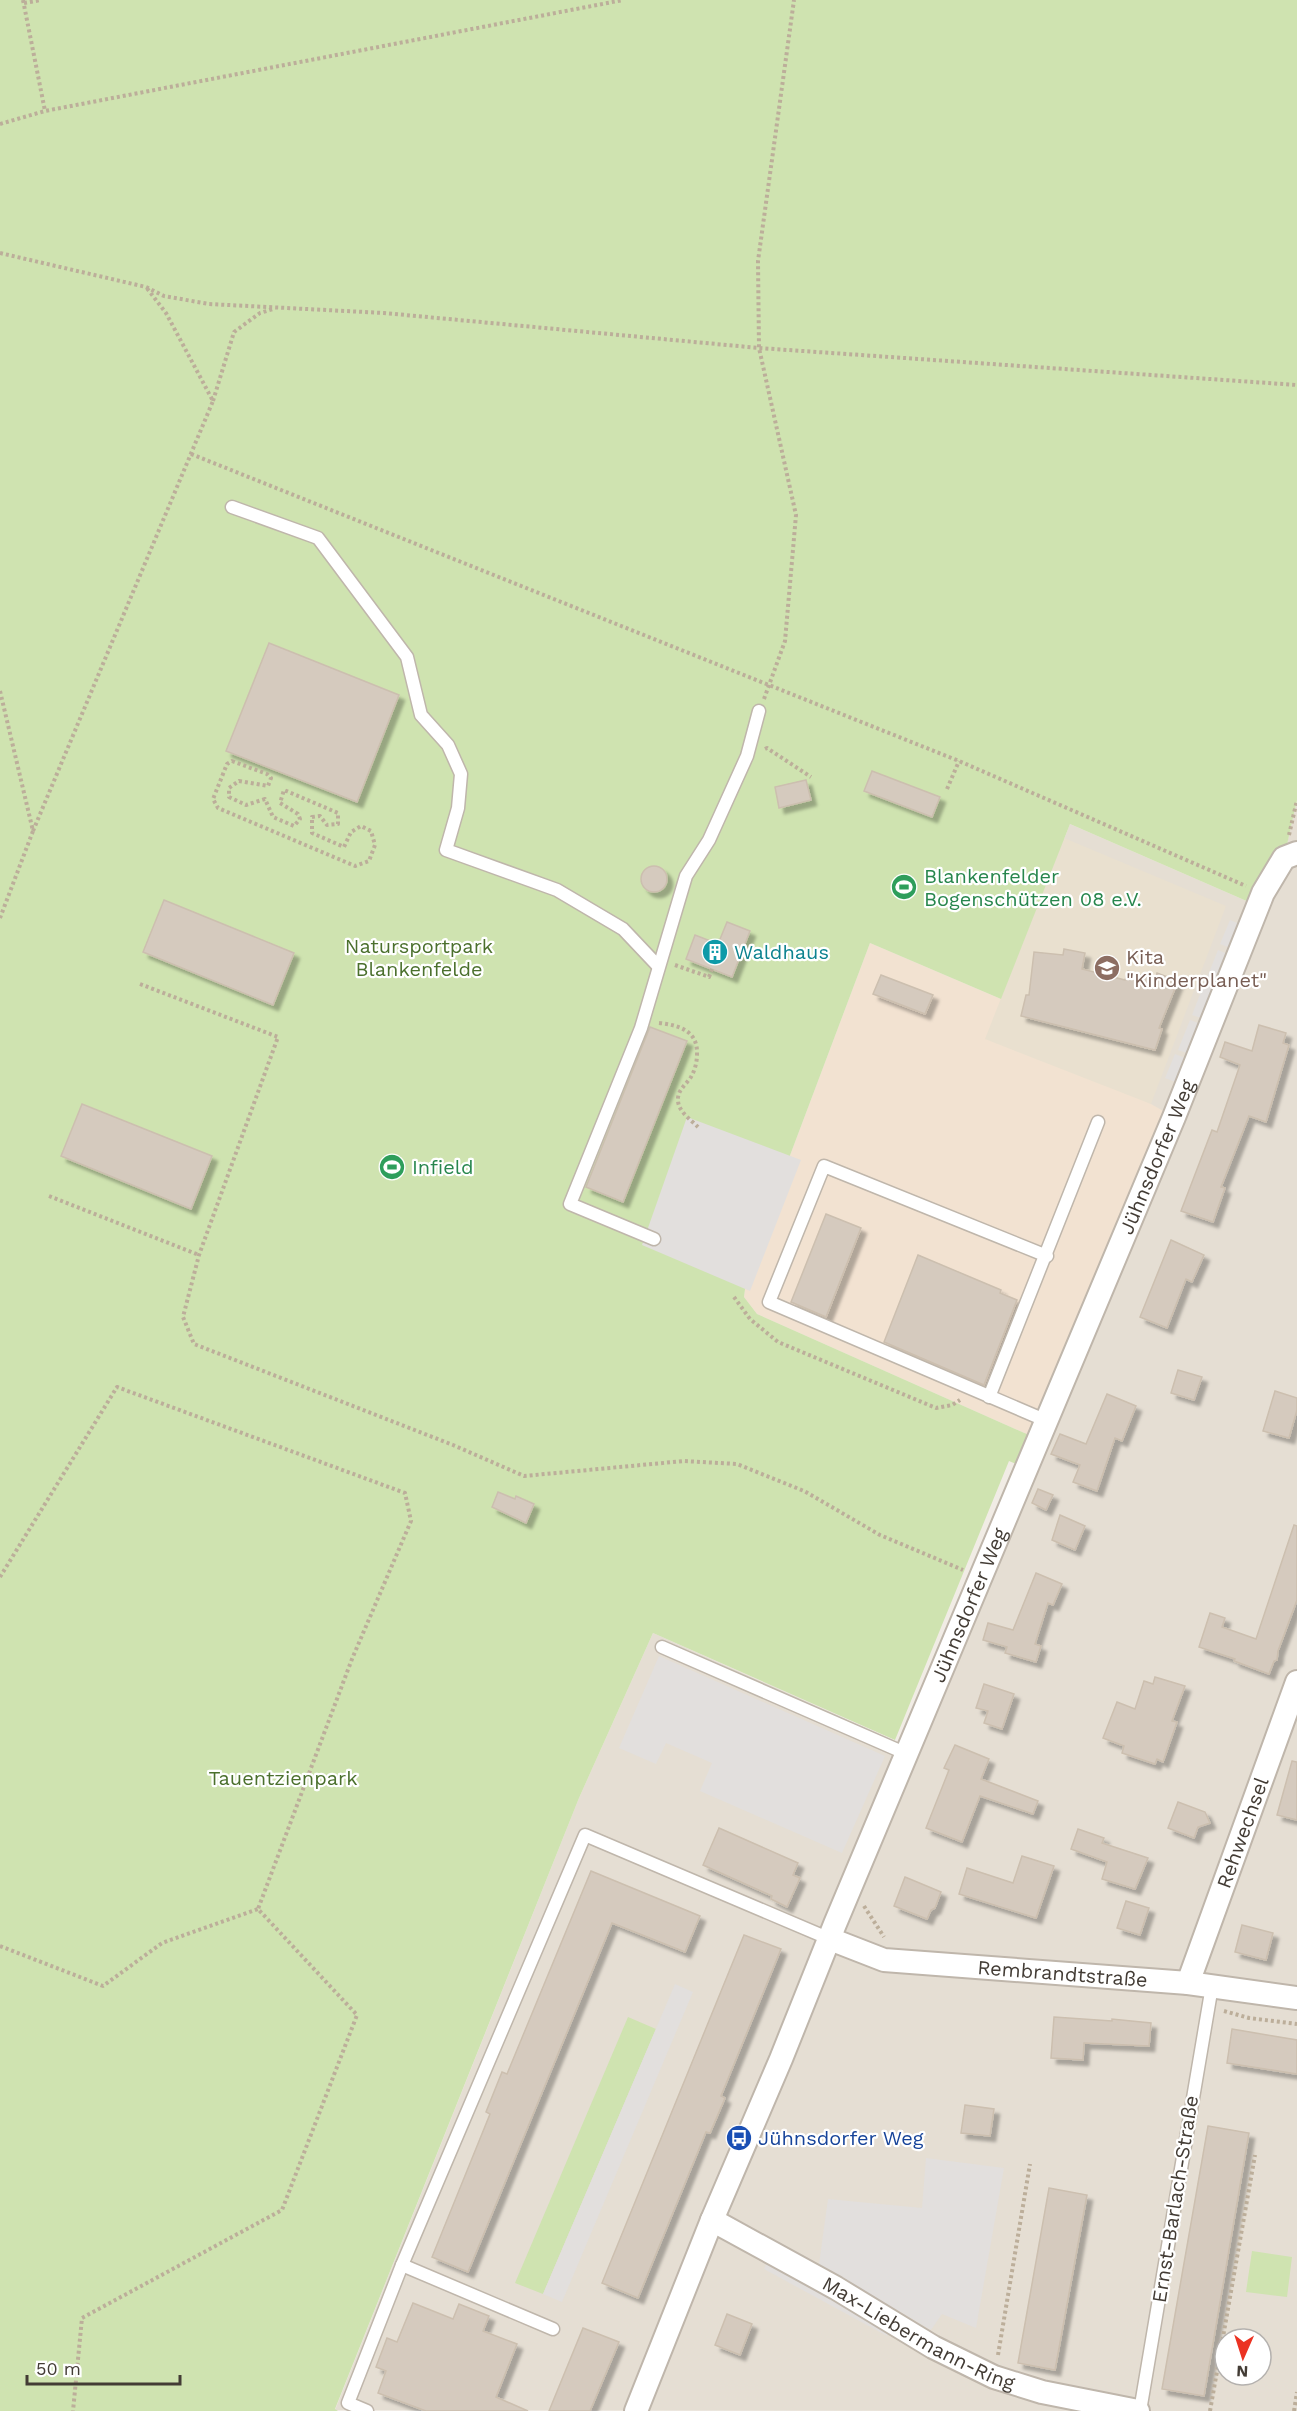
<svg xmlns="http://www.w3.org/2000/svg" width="1297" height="2411" viewBox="0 0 1297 2411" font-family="'Work Sans',sans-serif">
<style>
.residential{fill:#e5ded3;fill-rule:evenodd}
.commercial{fill:#f2e2d1}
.education{fill:#e9e0cf}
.green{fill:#cfe3b0}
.parking{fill:#e2dfdd}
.building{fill:#d5cabe;stroke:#ccbfaf;stroke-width:1.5;filter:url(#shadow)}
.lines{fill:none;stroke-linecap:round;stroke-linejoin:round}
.lane-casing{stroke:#bfb6ab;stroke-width:15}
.street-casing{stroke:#bfb6ab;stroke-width:26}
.path{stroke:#bcae9a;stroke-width:4;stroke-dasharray:3 3;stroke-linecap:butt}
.lane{stroke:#fff;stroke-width:12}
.street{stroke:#fff;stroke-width:22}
.labels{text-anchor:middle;stroke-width:4.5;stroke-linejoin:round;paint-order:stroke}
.leisure-label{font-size:20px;fill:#27864d;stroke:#fff;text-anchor:start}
.park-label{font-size:20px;fill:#4b702d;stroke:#fff}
.culture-label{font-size:20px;fill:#0d838f;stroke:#fff;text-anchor:start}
.education-label{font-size:20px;fill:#785e54;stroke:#fff;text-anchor:start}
.street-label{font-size:20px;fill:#433c35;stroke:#fff}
.transit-label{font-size:20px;fill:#164399;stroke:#fff;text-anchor:start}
</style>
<defs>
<filter id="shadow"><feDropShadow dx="5.5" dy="5.5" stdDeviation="1.5" flood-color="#0004"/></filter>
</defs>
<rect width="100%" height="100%" fill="#f1ece5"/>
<path class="residential" d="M1297 800V2411L335 2410 579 1798 653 1633 909 1747 1028 1469 985 1039 1070 824 1258 906 1284 857ZM1225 2339H1261V2375H1225Z"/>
<path class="commercial" d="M870 943 1001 999 1151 1104 1174 1117 1040 1440 757 1314 744 1297 748 1267Z"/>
<path class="education" d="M1064 838 1226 906 1151 1104 985 1039Z"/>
<g class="green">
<path d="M0 0H1297V800L1284 858 1258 906 1070 824 1001 999 870 943 748 1267 744 1297 757 1314 1040 1440 1028 1469 1009 1461 895 1740 653 1633 579 1798 335 2409 338 2411H0Z"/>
<path d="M628 2017 656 2029 543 2294 515 2283Z"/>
<path d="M1252 2251 1292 2257 1287 2297 1246 2292Z"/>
</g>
<g class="parking">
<path d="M1230 920 1242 925 1233 949 1220 944Z"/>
<path d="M1218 950 1230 955 1219 985 1206 980Z"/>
<path d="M1204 984 1216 989 1204 1019 1192 1015Z"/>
<path d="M1190 1020 1201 1024 1190 1054 1178 1050Z"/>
<path d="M1175 1054 1188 1059 1178 1083 1165 1078Z"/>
<path d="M687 1117 801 1160 750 1291 642 1245Z"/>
<path d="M659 1656 885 1756 842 1853 700 1791 712 1763 666 1743 656 1764 619 1748Z"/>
<path d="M675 1984 693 1992 562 2302 543 2294Z"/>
<path d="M926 2158 1004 2168 976 2328 942 2314 931 2330 819 2264 828 2199 922 2208Z"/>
<path d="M767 2262 890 2329 887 2336 764 2269Z"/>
</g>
<g class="building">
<path d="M269 643 399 695 357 802 226 751Z"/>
<path d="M872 771 940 797 932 817 864 791Z"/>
<path d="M806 780 811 800 779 808 775 787Z"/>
<circle cx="654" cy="879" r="13"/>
<path d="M164 900 294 953 273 1005 143 952Z"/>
<path d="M727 922 750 931 732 977 686 959 695 935 718 944Z"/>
<path d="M1064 949 1085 953 1082 969 1125 980 1128 971 1155 980 1157 973 1178 981 1159 1028 1162 1029 1155 1050 1021 1016 1026 995H1029L1034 952 1063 955Z"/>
<path d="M881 975 933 995 925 1014 873 994Z"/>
<path d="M1259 1025 1286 1033 1283 1043 1289 1045 1266 1122 1249 1116 1221 1187 1225 1188 1213 1222 1181 1211 1212 1130 1217 1132 1240 1065 1220 1057 1225 1042 1252 1051Z"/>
<path d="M650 1027 687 1041 623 1202 586 1187Z"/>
<path d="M82 1104 212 1156 191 1209 61 1156Z"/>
<path d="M826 1214 861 1228 826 1317 791 1302Z"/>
<path d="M1171 1240 1204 1255 1192 1282 1186 1279 1167 1328 1140 1317Z"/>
<path d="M918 1255 1001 1290 1000 1293 1017 1300 984 1385 884 1342Z"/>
<path d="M1178 1370 1202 1377 1194 1400 1171 1393Z"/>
<path d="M1275 1391 1297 1398V1410L1289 1438 1263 1431Z"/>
<path d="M1107 1394 1136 1406 1122 1441 1115 1438 1097 1491 1073 1482 1080 1465 1051 1454 1060 1434 1086 1444Z"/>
<path d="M1038 1489 1053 1495 1046 1510 1032 1503Z"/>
<path d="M498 1492 515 1499 516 1496 534 1504 526 1523 492 1507Z"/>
<path d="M1060 1515 1085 1526 1075 1550 1052 1540Z"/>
<path d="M1294 1525 1297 1526V1600L1278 1651 1277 1660 1274 1661 1269 1674 1234 1661 1235 1659 1199 1647 1210 1613 1225 1618 1222 1627 1256 1639Z"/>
<path d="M1036 1573 1062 1584 1053 1605 1048 1603 1035 1644 1041 1646 1036 1662 1005 1653 1007 1647 983 1640 988 1623 1013 1630Z"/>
<path d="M1155 1677 1185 1686 1172 1721 1177 1722 1163 1762 1157 1759 1155 1764 1122 1753 1124 1746 1103 1738 1117 1702 1135 1709 1144 1681 1153 1684Z"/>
<path d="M984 1684 1014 1694 1002 1729 984 1723 988 1711 976 1708Z"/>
<path d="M955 1745 989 1759 981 1779 1038 1801 1033 1814 980 1796 962 1842 926 1828 949 1770 944 1768Z"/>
<path d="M1292 1761 1297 1762V1820L1277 1815Z"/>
<path d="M1178 1802 1205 1812 1210 1823 1198 1827 1194 1838 1168 1828Z"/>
<path d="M719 1828 798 1863 793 1875 800 1878 787 1907 771 1899 772 1896 703 1865Z"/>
<path d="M1078 1829 1104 1838 1102 1843 1148 1858 1135 1889 1102 1879 1107 1862 1071 1849Z"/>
<path d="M1022 1856 1054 1866 1036 1918 959 1894 967 1868 1013 1883Z"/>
<path d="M591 1871 700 1916 685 1952 612 1923 468 2272 432 2257 490 2114 486 2112 502 2072 507 2074Z"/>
<path d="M905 1877 941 1892 935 1908 931 1910 927 1919 894 1906Z"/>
<path d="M1126 1901 1149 1908 1140 1935 1117 1928Z"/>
<path d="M1242 1925 1273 1933 1266 1960 1235 1952Z"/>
<path d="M744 1935 781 1949 721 2096 725 2098 710 2133 706 2132 638 2298 602 2283Z"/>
<path d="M1054 2017 1112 2021V2019L1151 2023 1149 2046 1084 2043 1083 2060 1051 2058Z"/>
<path d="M1232 2029 1297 2040V2074L1227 2063Z"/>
<path d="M965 2105 994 2109 990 2136 961 2133Z"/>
<path d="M1208 2126 1249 2133 1204 2396 1162 2389Z"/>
<path d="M1049 2188 1087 2195 1055 2370 1018 2363Z"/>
<path d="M413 2303 453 2319 459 2304 489 2316 483 2331 517 2344 496 2397 528 2411H426L378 2393 386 2371 376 2367 387 2338 397 2342Z"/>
<path d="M727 2314 752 2324 740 2355 715 2345Z"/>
<path d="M583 2328 619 2342 590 2411H549Z"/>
</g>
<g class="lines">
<g class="lane-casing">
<g id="lane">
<path d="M232 507 318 538 407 657 421 715 448 745 461 774 458 808 446 850 557 890 623 929 658 966"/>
<path d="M654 1239 570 1204 641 1028 686 876 709 840 747 756 759 711"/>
<path d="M1047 1256 824 1166 769 1302 1047 1421"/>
<path d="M989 1397 1098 1122"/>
<path d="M662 1647 907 1754"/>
<path d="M402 2265 553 2329"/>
<path d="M367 2411 348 2403 402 2265 585 1835 830 1939"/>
<path d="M1140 2411 1212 1986"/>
</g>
</g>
<g class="street-casing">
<g id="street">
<path id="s1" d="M830 1939 884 1960 1188 1983 1297 1998"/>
<path id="s2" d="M1188 1983 1297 1682"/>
<path id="s3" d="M712 2220 836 2288 933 2347 994 2377 1042 2392 1138 2411"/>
<path id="s4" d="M636 2411 712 2220 781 2059 835 1924 1174 1117 1263 893 1284 858 1297 853"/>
</g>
</g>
<g class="path">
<path d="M23 0 45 111"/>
<path d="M24 3 41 0"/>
<path d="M0 124 45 111 623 0"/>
<path d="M0 253 146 287 164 296 209 304 384 313 759 348 1297 385"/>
<path d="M213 401 234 332 260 313 273 309"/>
<path d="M191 454 959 761 1246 886"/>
<path d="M0 691 33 831 0 918"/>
<path d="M764 699 785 641 796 515 759 348 758 261 794 0"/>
<path d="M765 749 767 748 811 777"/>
<path d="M232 761 267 774 271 778 268 786 239 781 229 788V797L246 805 265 799 273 817 294 826 300 819 298 814 280 803 284 790 338 813V824L327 825 320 816 312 817V833L344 847 351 832 361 826 371 831 375 845 369 861 355 866 218 808 213 799 227 764Z"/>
<path d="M947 789 959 761"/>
<path d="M33 831 213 401 166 313 146 287"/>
<path d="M1289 835 1297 800"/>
<path d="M675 965 709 977 712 969"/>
<path d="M140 984 278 1037 199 1255 183 1317 194 1344 453 1445 524 1476 684 1461 737 1464 804 1491 880 1535 963 1570"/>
<path d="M659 1023C679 1025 698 1031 697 1054 697 1062 695 1070 691 1077 686 1085 677 1090 678 1101 679 1112 691 1120 698 1127"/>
<path d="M49 1196 199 1255"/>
<path d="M734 1297 750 1319 778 1342 936 1408 952 1405 960 1400"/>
<path d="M0 1577 117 1387 405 1493 411 1521 352 1659 258 1909 357 2015 282 2210 82 2318 73 2411"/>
<path d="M864 1906 884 1937"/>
<path d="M0 1946 103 1986 162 1943 258 1909"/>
<path d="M1224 2011 1249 2018 1297 2024"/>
<path d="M998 2355 1030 2164"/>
<path d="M1210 2411 1255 2155"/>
<path d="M1294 2411 1297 2392"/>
</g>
<use href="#lane" class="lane"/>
<use href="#street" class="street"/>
</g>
<defs>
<g id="stadium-disc" transform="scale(1.35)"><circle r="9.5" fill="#2e9e5b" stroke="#fff"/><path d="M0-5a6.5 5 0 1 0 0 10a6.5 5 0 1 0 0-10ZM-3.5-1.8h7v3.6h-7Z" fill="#fff"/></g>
<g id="building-disc" transform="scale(1.35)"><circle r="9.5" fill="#0f9aa8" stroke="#fff"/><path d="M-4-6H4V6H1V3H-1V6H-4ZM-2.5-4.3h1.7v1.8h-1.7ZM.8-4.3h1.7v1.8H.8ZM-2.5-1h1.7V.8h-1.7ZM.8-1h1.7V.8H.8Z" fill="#fff"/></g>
<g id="school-disc" transform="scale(1.35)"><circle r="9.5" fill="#8d6e63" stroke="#fff"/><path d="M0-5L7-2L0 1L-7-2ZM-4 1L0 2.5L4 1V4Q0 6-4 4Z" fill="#fff"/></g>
<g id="bus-disc" transform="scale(1.35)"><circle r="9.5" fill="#1a4fb4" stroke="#fff"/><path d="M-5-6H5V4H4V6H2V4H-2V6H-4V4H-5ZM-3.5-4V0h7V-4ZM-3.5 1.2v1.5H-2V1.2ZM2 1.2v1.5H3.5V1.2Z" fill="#fff"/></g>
</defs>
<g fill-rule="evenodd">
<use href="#stadium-disc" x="904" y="887"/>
<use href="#building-disc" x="715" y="952"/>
<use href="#school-disc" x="1107" y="968"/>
<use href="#stadium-disc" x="392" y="1167"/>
<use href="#bus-disc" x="739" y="2138"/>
</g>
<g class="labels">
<g class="leisure-label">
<text x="924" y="883">Blankenfelder<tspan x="924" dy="23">Bogenschützen 08 e.V.</tspan></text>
<text x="412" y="1174">Infield</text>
</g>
<g class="park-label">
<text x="419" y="953">Natursportpark<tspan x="419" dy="23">Blankenfelde</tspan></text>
<text x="283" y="1785">Tauentzienpark</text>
</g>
<g class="culture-label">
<text x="734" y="959">Waldhaus</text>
</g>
<g class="education-label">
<text x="1126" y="964">Kita<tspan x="1126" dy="23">"Kinderplanet"</tspan></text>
</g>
<g class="street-label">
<text dy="7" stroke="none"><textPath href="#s4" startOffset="1358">Jühnsdorfer Weg</textPath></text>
<text dy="7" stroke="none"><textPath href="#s4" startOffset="872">Jühnsdorfer Weg</textPath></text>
<text dy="7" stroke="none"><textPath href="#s2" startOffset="160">Rehwechsel</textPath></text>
<text dy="7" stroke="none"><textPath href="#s1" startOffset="237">Rembrandtstraße</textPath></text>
<text transform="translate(1175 2199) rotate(-81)" y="7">Ernst-Barlach-Straße</text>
<text dy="7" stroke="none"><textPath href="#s3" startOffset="236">Max-Liebermann-Ring</textPath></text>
</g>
<g class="transit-label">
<text x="758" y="2145">Jühnsdorfer Weg</text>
</g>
</g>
<g transform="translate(1243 2357) rotate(183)"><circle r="28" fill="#ffffff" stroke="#b4b1ae" stroke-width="1.5"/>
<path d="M0-4.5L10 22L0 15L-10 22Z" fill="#eb3222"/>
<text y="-9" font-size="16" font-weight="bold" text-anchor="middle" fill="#433c35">N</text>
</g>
<path d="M27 2375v9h153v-9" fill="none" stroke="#433c35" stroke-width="3"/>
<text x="36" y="2375" font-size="18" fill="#433c35" stroke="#ffffff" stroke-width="4.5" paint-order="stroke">50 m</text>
</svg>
